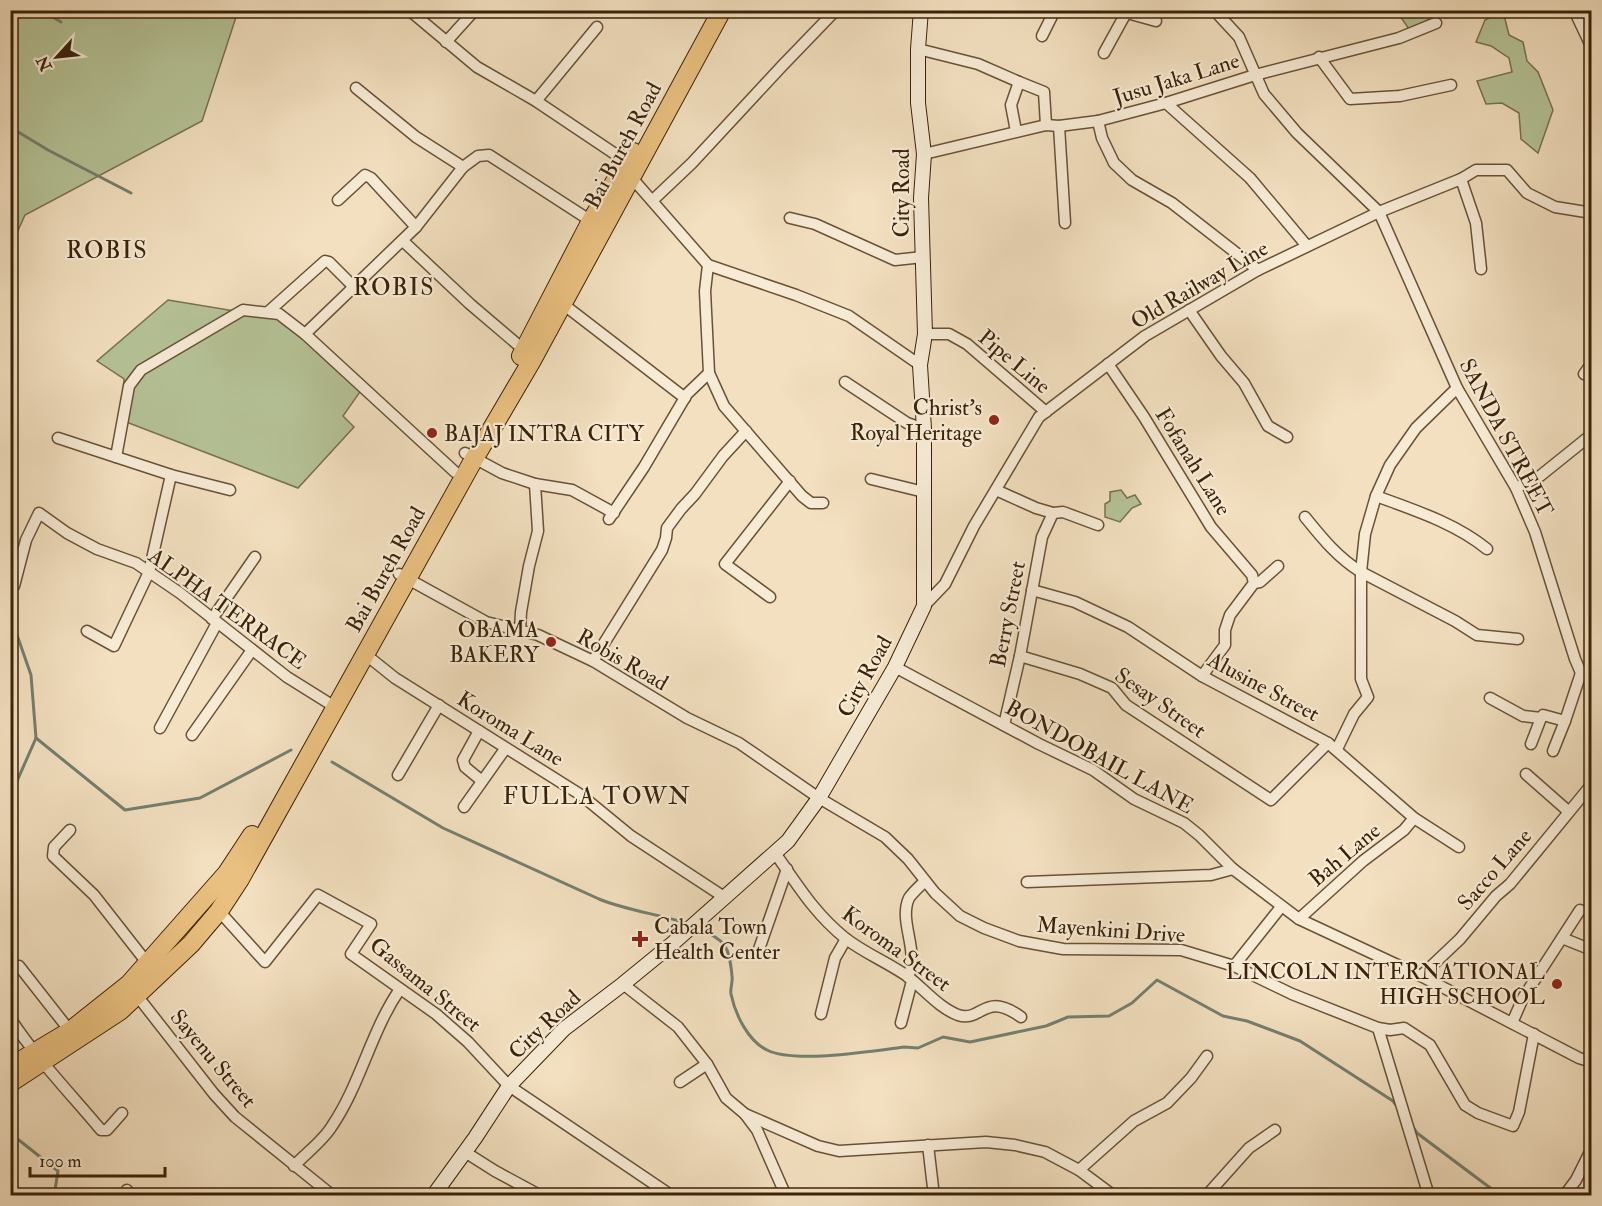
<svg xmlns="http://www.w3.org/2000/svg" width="1602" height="1206" viewBox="0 0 1602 1206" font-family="'IM FELL Double Pica',serif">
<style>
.green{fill:#b5c397;stroke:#787250;stroke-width:1.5}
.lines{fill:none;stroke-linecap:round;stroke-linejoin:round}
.stream{stroke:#747f71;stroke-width:3}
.street-casing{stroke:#685237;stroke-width:13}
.secondary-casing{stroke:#3a2209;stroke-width:16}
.highway-casing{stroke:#3a2209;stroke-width:20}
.street{stroke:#f7ebd6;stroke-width:10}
.secondary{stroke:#f7ebd6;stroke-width:14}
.highway{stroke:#eac080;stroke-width:18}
.poi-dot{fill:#8f2418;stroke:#f7ebd6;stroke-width:2}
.labels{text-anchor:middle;stroke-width:4.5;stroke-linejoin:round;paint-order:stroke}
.street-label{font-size:22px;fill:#3a2209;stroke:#f7ebd6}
.poi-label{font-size:22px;fill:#3a2209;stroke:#f7ebd6;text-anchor:end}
.neighbourhood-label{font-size:24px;letter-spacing:1.5px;fill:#3a2209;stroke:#f7ebd6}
</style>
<rect width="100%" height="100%" fill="#f3e0c0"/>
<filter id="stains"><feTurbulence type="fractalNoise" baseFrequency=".00333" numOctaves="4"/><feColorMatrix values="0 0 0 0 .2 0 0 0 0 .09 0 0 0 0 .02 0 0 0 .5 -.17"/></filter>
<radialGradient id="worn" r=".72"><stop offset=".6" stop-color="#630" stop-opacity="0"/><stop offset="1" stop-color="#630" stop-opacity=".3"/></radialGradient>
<g class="green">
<path d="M11 10 238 11 202 121 25 215 11 246Z"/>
<path d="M1393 11H1420L1432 18 1409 29 1400 16 1390 14Z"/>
<path d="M1503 11 1509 35 1523 42 1527 61 1538 72 1553 110 1538 153 1521 139 1519 113 1502 103 1486 104 1477 81 1512 72 1509 58 1491 46 1476 42 1485 20Z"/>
<path d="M168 300 278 318 362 389 343 416 354 427 298 488 121 420 124 379 97 361Z"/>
<path d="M1121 490 1127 498 1135 495 1141 504 1132 508 1120 522 1105 517V504L1110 501V492Z"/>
</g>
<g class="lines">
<g class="stream">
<path d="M41 10 61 22"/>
<path d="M10 127 48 150 131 193"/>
<path d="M10 615 31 675 36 738 125 810 200 798 291 750"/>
<path d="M332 762 443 828 599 899C628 911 659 914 689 924"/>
<path d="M10 797 36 738"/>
<path d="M698 928C725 941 729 944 732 976 733 982 730 988 731 994 735 1014 748 1041 767 1050 794 1064 874 1051 904 1047L918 1048 943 1037 970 1042 1046 1026 1068 1017 1109 1016 1132 1003 1157 980 1223 1016 1247 1021 1300 1041 1393 1101 1396 1105"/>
<path d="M1413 1127 1417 1133 1501 1196"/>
<path d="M10 1133 58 1171 54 1196"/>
</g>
<g class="street-casing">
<g id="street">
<path d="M409 10 477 67 536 101 627 162"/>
<path d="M1214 10 1239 37 1264 94 1297 133 1379 212 1457 388 1516 488 1535 532 1575 659 1581 673 1592 679"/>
<path d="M1574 10 1592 48"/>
<path d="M1120 11 1156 21"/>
<path d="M1042 36 1055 10"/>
<path d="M446 42 475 10"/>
<path d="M918 49 978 64 1019 82"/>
<path d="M1104 53 1126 13"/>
<path d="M1319 57 1350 99 1400 96 1451 85"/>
<path d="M356 88 416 137 463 167"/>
<path d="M536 101 597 27"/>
<path d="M1166 103 1250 178 1307 246"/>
<path d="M1098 121 1102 138 1114 163 1132 180 1172 203 1258 270"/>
<path d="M1059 126 1065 223"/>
<path d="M1016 131 1011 105 1019 82 1044 92 1046 125"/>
<path d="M924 154 1046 125 1059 126 1098 121 1166 103 1255 75 1399 38 1436 23"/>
<path d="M632 178 708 265 705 291 709 373 724 406 802 496 811 503H823"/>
<path d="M1461 179 1476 223 1481 269"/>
<path d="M338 200 365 175 371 178 416 227"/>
<path d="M653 200 692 163 782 66 836 10"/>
<path d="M790 218 815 224 895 260 923 257"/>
<path d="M403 241 470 304 524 350"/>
<path d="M708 265 796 295 849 316 920 365"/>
<path d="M559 301 685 398"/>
<path d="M1189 310 1221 356 1244 383 1268 426 1287 437"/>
<path d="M268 312 325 261 329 262 353 286"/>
<path d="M305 334 416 227 463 167 478 156 489 155 591 221"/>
<path d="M925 334H949L967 344 1046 412"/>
<path d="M1108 364 1144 417 1211 527 1252 575 1254 583 1230 615 1225 630V645L1202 676"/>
<path d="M1584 374 1592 363"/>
<path d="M845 382 907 423 924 429"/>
<path d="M58 438 171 475 149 572 114 646 87 631"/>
<path d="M465 453 502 473 535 484 572 490 614 513"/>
<path d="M116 457 129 386 141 370 243 310 279 314 305 334 455 472"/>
<path d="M171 475 230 490"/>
<path d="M871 479 924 492"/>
<path d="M1516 488 1540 476 1586 439"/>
<path d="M996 490 1036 508 1053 513 1063 512 1098 525"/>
<path d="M1376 496C1414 510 1455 523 1487 549"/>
<path d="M1305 517C1322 538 1338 558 1361 572L1455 621 1477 635 1518 639"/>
<path d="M609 519 644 467 687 394 709 373"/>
<path d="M399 574 486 622 538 635 593 661 687 718 739 743 819 798 885 837 908 859 935 893 960 916 984 928 1019 941 1063 949 1181 950 1234 966 1292 994 1378 1028 1390 1030 1404 1028 1430 1045 1465 1105 1478 1113 1513 1126 1519 1112 1534 1034"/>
<path d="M1254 583 1260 582 1278 566"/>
<path d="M14 586 26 540 39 513 67 533 97 549 136 563 180 593 287 677 335 707"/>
<path d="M1032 590 1075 602 1128 627 1202 676 1328 743 1414 818 1459 847"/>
<path d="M770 597 725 564 790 481"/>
<path d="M924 606 945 584 974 526 1039 417 1145 336 1258 270 1379 212 1461 179 1476 170H1507L1527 193 1555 207 1592 213"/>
<path d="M212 619 255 557"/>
<path d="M520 630 521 612 529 566 538 531 535 484"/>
<path d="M365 654 395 678 581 795 631 836 724 897"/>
<path d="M1020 656 1080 674 1112 688 1126 705 1271 800 1328 743"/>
<path d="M593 661 662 550 666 538 667 528 681 509 695 494 723 456 746 431"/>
<path d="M895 667 1039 744 1093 770 1134 799 1184 823 1199 835 1233 869 1299 919 1421 976 1579 1058 1592 1062"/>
<path d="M1490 698 1523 716 1541 718 1543 715 1565 721 1581 673"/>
<path d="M1004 725 1020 656 1042 537 1053 513"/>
<path d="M160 728 217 623"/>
<path d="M479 731 463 760 465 767 482 781"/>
<path d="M192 735 252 650"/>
<path d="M1531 744 1541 718"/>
<path d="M1337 749 1354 714 1368 697 1361 679V572L1365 534 1376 496 1390 465 1416 428 1457 388"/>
<path d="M1553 751 1565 721"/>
<path d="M1526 774 1568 811"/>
<path d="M398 775 439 705"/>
<path d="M464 807 505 749"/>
<path d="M70 830 54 847 53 856 94 895 148 964"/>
<path d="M775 853C797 884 814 913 845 938 864 953 887 962 907 976 923 988 939 1008 958 1015 982 1023 984 990 1021 1017"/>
<path d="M1027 882 1211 875 1233 869"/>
<path d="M219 911 265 962 318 895 371 924 351 954 436 1014 468 1042 509 1086 672 1196"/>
<path d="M1299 919 1363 861 1404 830 1414 818"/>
<path d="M1562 938 1592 950"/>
<path d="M758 952 787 869"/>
<path d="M19 966 70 1031"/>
<path d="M1234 966 1281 907"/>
<path d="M1421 976 1460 939 1496 896 1510 884 1592 784"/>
<path d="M908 977C920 951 898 921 909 898 913 892 920 886 925 881"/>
<path d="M623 984 678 1027 707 1064 726 1098 745 1114 757 1130 786 1196"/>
<path d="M135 993 214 1094 235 1117 333 1196"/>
<path d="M821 1014 835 958 846 939"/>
<path d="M10 1018C36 1058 70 1093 101 1130H107L122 1113"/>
<path d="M901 1023 912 981"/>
<path d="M1512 1023 1523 998 1580 910"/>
<path d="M1378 1028 1429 1196"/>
<path d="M680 1082 707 1064"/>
<path d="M745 1114 818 1146 839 1151 986 1142 1015 1145 1045 1152 1079 1170 1114 1196"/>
<path d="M928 1145 934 1196"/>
<path d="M465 1152 495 1171 541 1196"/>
<path d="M294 1166C306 1153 323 1141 332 1126 361 1083 371 1031 400 989"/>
<path d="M1079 1170 1134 1121 1167 1103 1191 1078 1207 1056"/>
<path d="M127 1190 131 1196"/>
<path d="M1206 1196 1249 1148 1275 1130"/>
<path d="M1564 1196 1576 1180 1592 1148"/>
</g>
</g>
<g class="secondary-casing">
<path id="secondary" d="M433 1196 475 1138 509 1086 564 1029 623 984 672 944 788 841 819 798 895 667 924 606V429L920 365 925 334 921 198 924 154 918 103V49L921 10"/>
</g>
<g class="highway-casing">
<g id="highway">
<path d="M521 356 591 221 633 152"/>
<path d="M10 1067 70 1031 129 984 227 873 252 835"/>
<path d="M10 1083 120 1011 191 944 219 911 240 879 474 459 531 362 722 10"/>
</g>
</g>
<use href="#street" class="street"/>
<use href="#secondary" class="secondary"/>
<use href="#highway" class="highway"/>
</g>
<g class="poi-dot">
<circle cx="994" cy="420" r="6"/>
<circle cx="432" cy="433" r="6"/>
<circle cx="551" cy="642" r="6"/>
<path d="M637 930h6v6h6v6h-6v6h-6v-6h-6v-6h6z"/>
<circle cx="1557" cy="984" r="6"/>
</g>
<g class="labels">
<g class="street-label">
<text transform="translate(1176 78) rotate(-17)" y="8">Jusu Jaka Lane</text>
<text transform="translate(622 145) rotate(-62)" y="8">Bai Bureh Road</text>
<text transform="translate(901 193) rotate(-90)" y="8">City Road</text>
<text transform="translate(1199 284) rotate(-30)" y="8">Old Railway Line</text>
<text transform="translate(1015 361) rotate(40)" y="8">Pipe Line</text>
<text transform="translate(1507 437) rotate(62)" y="8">SANDA STREET</text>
<text transform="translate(1194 461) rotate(58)" y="8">Fofanah Lane</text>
<text transform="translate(385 569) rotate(-61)" y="8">Bai Bureh Road</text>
<text transform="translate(228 608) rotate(36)" y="8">ALPHA TERRACE</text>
<text transform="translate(1007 614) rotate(-79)" y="8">Berry Street</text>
<text transform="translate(623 659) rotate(30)" y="8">Robis Road</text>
<text transform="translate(864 676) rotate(-61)" y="8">City Road</text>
<text transform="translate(1264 686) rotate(28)" y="8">Alusine Street</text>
<text transform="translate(1161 702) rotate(35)" y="8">Sesay Street</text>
<text transform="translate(511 728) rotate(32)" y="8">Koroma Lane</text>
<text transform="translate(1100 756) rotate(29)" y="8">BONDOBAIL LANE</text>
<text transform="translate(1344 854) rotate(-40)" y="8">Bah Lane</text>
<text transform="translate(1494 869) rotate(-49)" y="8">Sacco Lane</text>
<text transform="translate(1111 929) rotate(4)" y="8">Mayenkini Drive</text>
<text transform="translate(897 948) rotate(36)" y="8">Koroma Street</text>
<text transform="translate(426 984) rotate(39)" y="8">Gassama Street</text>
<text transform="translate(544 1024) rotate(-43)" y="8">City Road</text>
<text transform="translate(214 1058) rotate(50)" y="8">Sayenu Street</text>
</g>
<g class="poi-label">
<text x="982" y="415">Christ's<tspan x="982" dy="25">Royal Heritage</tspan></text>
<text x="444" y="441" text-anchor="start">BAJAJ INTRA CITY</text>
<text x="539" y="637">OBAMA<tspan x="539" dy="25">BAKERY</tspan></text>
<text x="654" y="934" text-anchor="start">Cabala Town<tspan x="654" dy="25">Health Center</tspan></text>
<text x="1545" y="979">LINCOLN INTERNATIONAL<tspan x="1545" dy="25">HIGH SCHOOL</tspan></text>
</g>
<g class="neighbourhood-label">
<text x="107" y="258">ROBIS</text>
<text x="394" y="295">ROBIS</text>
<text x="597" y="804">FULLA TOWN</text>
</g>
</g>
<rect width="1602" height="1206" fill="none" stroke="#f3e0c0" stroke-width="36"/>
<rect x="12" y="12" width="1578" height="1182" fill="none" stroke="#3a2209" stroke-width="3"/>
<rect x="18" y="18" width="1566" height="1170" fill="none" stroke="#3a2209" stroke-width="1.5"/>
<g transform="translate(57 57) rotate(243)" stroke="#f7ebd6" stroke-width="4.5" paint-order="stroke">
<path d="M0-4.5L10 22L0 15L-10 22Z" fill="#3a2209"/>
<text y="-9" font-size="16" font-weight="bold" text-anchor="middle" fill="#3a2209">N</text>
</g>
<path d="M30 1167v9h135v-9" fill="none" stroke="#3a2209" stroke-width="3"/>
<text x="39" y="1167" font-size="18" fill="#3a2209" stroke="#f7ebd6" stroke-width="4.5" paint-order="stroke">100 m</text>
<rect width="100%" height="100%" filter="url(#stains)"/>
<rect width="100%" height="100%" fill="url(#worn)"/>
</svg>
